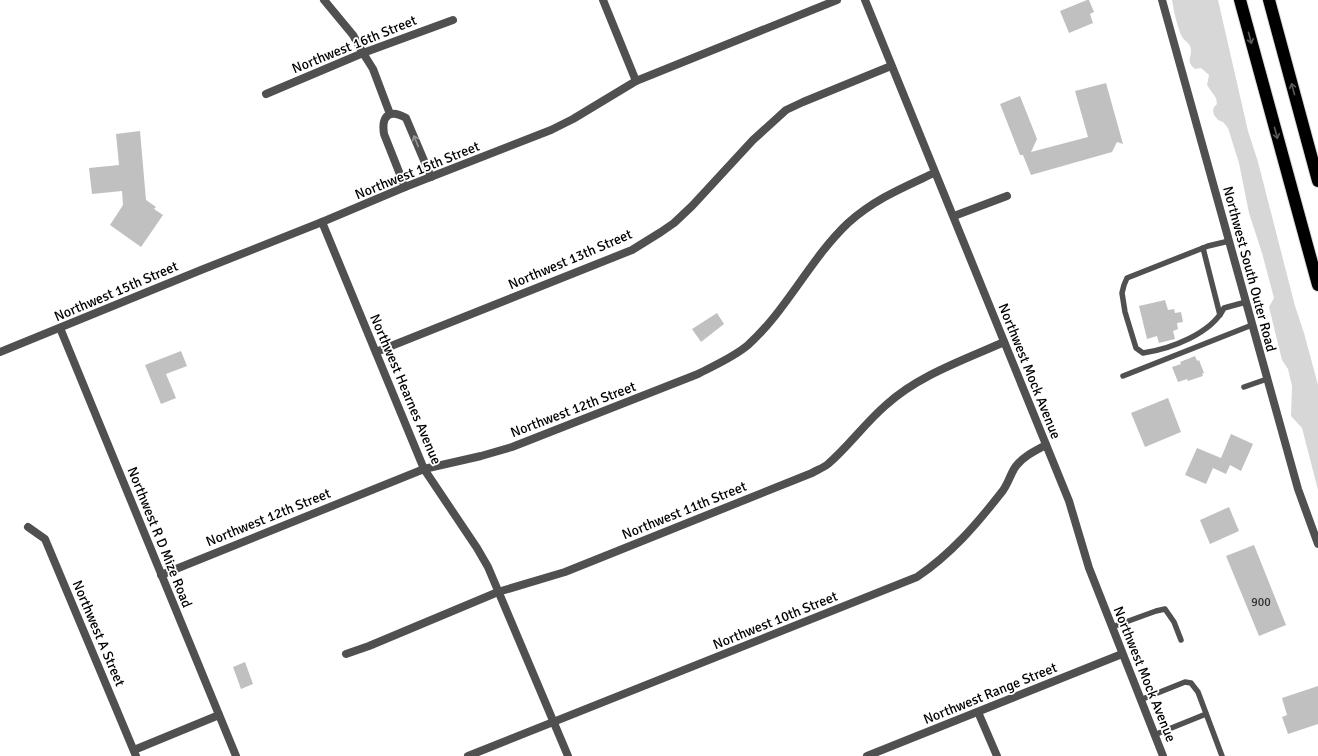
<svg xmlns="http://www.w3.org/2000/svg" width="1318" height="756" viewBox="0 0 1318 756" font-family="Signika,sans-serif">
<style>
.green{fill:#d7d7d7}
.building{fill:#c0c0c0}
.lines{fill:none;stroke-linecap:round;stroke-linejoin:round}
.motorway-casing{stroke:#dbdbdb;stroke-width:14}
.service{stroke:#505050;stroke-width:5.5}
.minor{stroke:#505050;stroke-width:8}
.tertiary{stroke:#505050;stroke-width:8}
.motorway{stroke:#000;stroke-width:12}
.oneway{stroke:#595959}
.oneway2{stroke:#969696}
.labels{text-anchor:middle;stroke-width:3.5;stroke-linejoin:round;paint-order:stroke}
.number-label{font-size:12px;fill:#303030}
.street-label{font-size:14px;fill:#000;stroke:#fff}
</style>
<rect width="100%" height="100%" fill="#fff"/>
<path class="green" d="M1172 0H1218L1248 131 1258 162 1295 306 1304 333 1318 385V490L1302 428 1291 416 1292 386 1288 369 1282 360 1269 307 1274 298 1262 253 1249 213 1239 163 1228 128 1223 122 1218 120 1214 115 1213 111 1214 107 1217 104 1216 98 1209 88 1207 85 1209 75 1201 68 1195 69C1184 60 1194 56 1190 46 1189 43 1184 40 1182 37 1177 26 1174 12 1172 0Z"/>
<g class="building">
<path d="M1087 0H1089L1094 12 1090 14 1093 23 1069 33 1060 11Z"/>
<path d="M1106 83 1123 144 1117 142 1112 152 1031 175 1023 155H1020L1000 104 1020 96 1037 139 1031 152 1088 137 1075 91Z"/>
<path d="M140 131 146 200 156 207 154 209 163 215 141 247 110 225 123 205 122 191 92 194 89 168 119 165 116 134Z"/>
<path d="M1165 300 1168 310 1174 309 1175 313 1181 312 1183 322 1177 323 1178 329 1173 331 1175 339 1159 343 1157 336 1147 339 1139 306Z"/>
<path d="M717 313 724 324 701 342 692 329Z"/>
<path d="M181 351 187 366 166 374 176 398 161 404 145 365Z"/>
<path d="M1195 356 1197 361 1199 360 1204 373 1202 374 1203 376 1188 381 1187 379 1178 382 1172 367 1181 364 1180 362Z"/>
<path d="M1168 398 1181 432 1145 447 1131 413Z"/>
<path d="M1231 434 1253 444 1241 471 1230 465 1226 474 1213 468 1206 484 1185 475 1197 448 1221 458Z"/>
<path d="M1229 507 1239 531 1210 544 1200 520Z"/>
<path d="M1254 545 1286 625 1259 636 1226 556Z"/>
<path d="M245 662 253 684 241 689 233 667Z"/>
<path d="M1318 686V724L1288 734 1282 717 1287 715 1282 698Z"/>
</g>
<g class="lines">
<g class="motorway-casing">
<g id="motorway">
<path d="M1240 0 1318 285"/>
<path d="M1269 0 1318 181"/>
</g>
</g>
<g class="service">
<path d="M1229 241 1208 246 1127 278 1124 285 1122 293 1125 312 1136 348 1143 353C1170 349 1211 334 1224 308L1246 302"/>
<path d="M1203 248 1220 315"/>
<path d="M1123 376 1252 325"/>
<path d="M1244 387 1267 379"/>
<path d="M1112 627 1156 611 1165 609 1174 622 1181 640"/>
<path d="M1140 700 1185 682 1191 683 1198 692 1222 756"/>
<path d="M1154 735 1206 714"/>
</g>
<g class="minor">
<path d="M324 0 353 35 363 53 373 69 390 114"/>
<path d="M603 0 636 81"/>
<path d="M865 0 1069 501 1089 568 1163 756"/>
<path d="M1162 0 1298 489 1318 544"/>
<path d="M266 94 363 53 453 20"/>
<path d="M405 187 384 134C381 115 390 109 406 118L431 177"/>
<path d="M954 216 1007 196"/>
<path d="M322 222 424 469 477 548 488 567 568 756"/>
<path d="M376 352 632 250 661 232 674 223 692 206 753 140 786 110 803 102 891 66"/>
<path d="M28 527 45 539 136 756"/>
<path d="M161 575 424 469 481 456 512 447 698 374C715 365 734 357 748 345 787 310 810 259 848 223 875 199 902 188 934 173"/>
<path d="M346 654 369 646 498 592 565 572 812 473C817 470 823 468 828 464 849 446 865 423 886 405 919 375 964 360 1004 342"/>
<path d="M978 712 997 756"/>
<path d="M134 750 219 715"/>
<path d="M468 756 917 577C951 554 976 525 1001 493 1008 485 1010 474 1016 466 1024 456 1035 451 1046 445"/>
<path d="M867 756 1122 654"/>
</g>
<g class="tertiary">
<path d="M60 328 236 756"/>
<path d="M0 352 201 270 322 222 405 187 551 130 573 119 636 81 837 0"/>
</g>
<use href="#motorway" class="motorway"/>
</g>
<defs><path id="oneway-shaft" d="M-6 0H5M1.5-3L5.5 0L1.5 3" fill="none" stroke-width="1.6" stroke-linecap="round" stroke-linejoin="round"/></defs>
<g class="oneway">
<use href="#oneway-shaft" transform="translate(1250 38) rotate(75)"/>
<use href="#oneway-shaft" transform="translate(1293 89) rotate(-105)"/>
<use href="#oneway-shaft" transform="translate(1276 133) rotate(75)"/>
</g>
<use class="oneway2" href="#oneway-shaft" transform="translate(416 141) rotate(-112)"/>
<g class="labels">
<g class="number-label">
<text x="1261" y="606">900</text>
</g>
<g class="street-label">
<text transform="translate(354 44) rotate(-22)" y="5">Northwest 16th Street</text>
<text transform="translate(417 170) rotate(-22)" y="5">Northwest 15th Street</text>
<text transform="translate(570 259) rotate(-23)" y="5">Northwest 13th Street</text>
<text transform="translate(1250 269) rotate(75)" y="5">Northwest South Outer Road</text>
<text transform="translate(116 291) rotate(-23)" y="5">Northwest 15th Street</text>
<text transform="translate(1030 371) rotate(68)" y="5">Northwest Mock Avenue</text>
<text transform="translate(406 389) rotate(67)" y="5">Northwest Hearnes Avenue</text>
<text transform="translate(573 409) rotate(-21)" y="5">Northwest 12th Street</text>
<text transform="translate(684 510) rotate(-22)" y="5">Northwest 11th Street</text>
<text transform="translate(268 517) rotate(-22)" y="5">Northwest 12th Street</text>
<text transform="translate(160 537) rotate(68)" y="5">Northwest R D Mize Road</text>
<text transform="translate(775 620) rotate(-22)" y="5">Northwest 10th Street</text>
<text transform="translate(99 633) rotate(67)" y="5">Northwest A Street</text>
<text transform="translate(1145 674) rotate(68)" y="5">Northwest Mock Avenue</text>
<text transform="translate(990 693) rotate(-22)" y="5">Northwest Range Street</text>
</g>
</g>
</svg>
